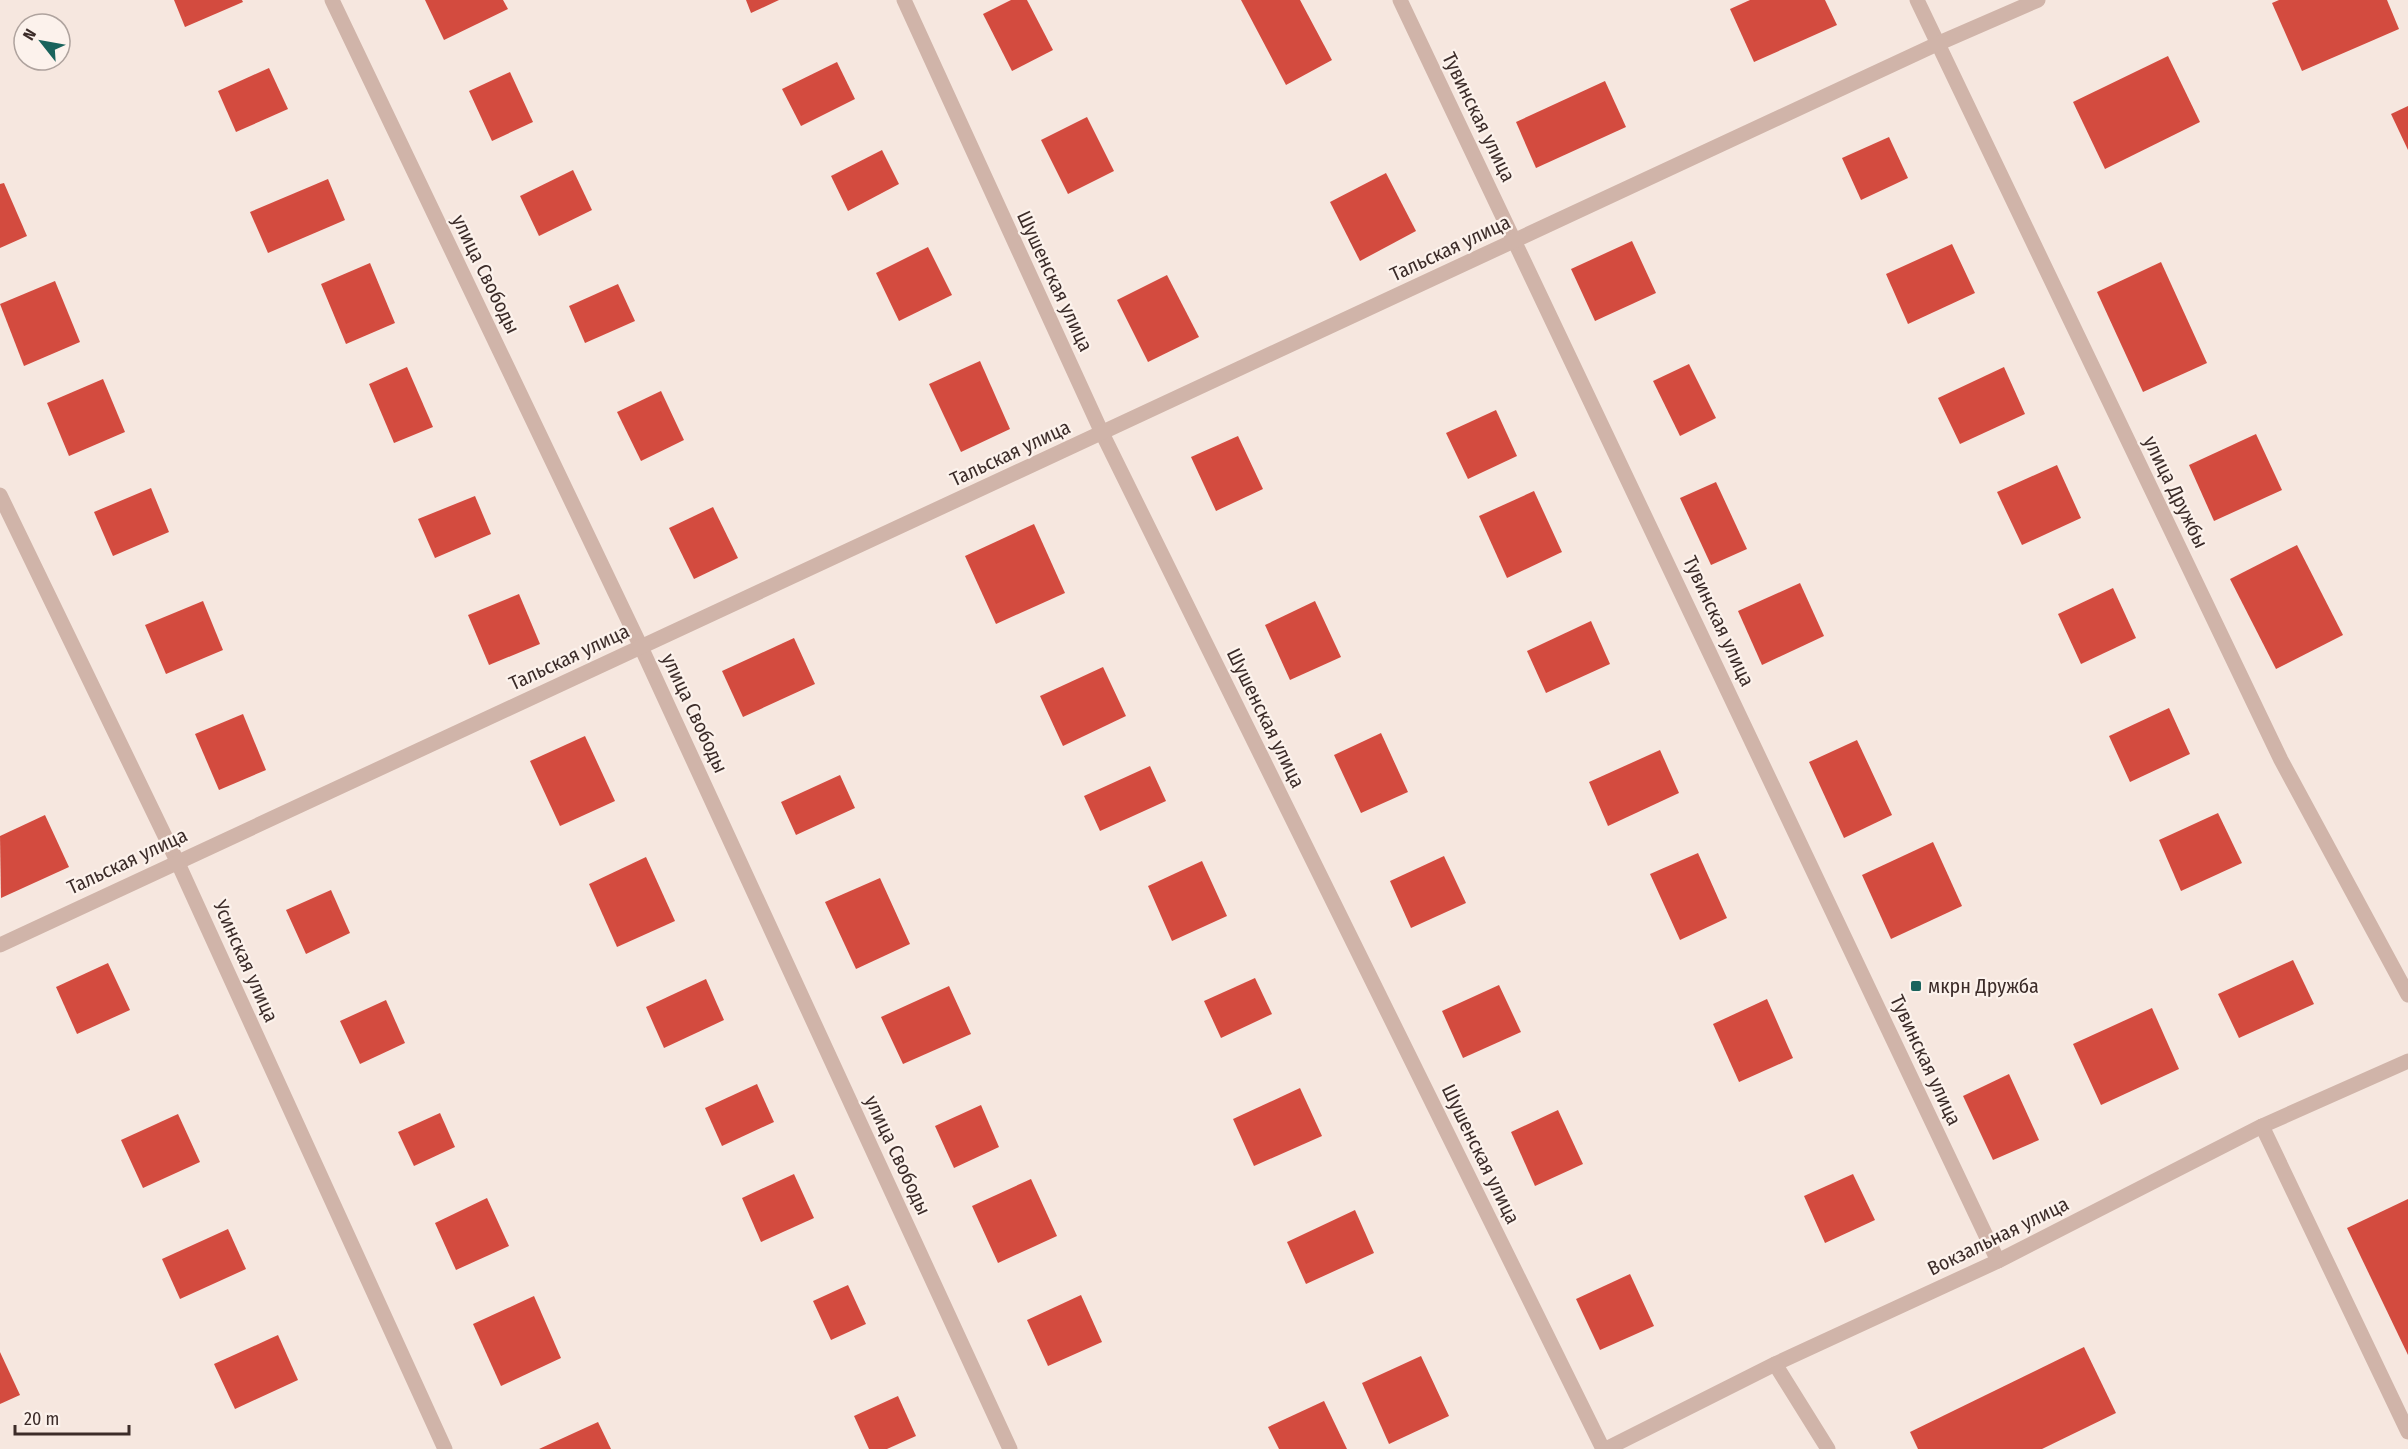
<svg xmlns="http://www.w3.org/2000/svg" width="2408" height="1449" viewBox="0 0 2408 1449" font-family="'Fira Sans Condensed',sans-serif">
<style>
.building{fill:#d34b3f}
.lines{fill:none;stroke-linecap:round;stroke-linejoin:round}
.minor{stroke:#d0b4a9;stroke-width:15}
.poi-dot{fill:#19635c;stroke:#fcf2ec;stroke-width:2}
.labels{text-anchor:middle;stroke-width:4.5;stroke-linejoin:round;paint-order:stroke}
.street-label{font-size:20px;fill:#3c2c29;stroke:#fcf2ec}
.poi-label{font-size:20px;fill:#3c2c29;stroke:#fcf2ec;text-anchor:start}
</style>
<rect width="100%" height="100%" fill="#f6e7df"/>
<g class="building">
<path d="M174 0H242L243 2 185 27Z"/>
<path d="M425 0H503L508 9 444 40Z"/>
<path d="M746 0H779L751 13Z"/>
<path d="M1011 0H1027L1053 50 1012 71 983 14Z"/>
<path d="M1241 0H1300L1332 60 1286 85Z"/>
<path d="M1750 0H1825L1837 25 1754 62 1730 9Z"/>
<path d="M2279 0H2387L2399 29 2302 71 2272 3Z"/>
<path d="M2168 56 2200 122 2105 169 2073 102Z"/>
<path d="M837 62 855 99 801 126 782 89Z"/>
<path d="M269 68 288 109 236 132 218 91Z"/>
<path d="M510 72 533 122 492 141 469 91Z"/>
<path d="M1605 81 1626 127 1536 168 1516 122Z"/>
<path d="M2408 106V150L2391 114Z"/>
<path d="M1087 117 1114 171 1068 194 1041 140Z"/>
<path d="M1889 137 1908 178 1861 200 1842 158Z"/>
<path d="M882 150 899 184 848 211 831 176Z"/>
<path d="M573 170 592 210 539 236 520 196Z"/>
<path d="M1386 173 1416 231 1360 261 1330 202Z"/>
<path d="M328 179 345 220 268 253 250 212Z"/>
<path d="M4 183 27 236 0 248V184Z"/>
<path d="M1632 241 1656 293 1595 321 1571 269Z"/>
<path d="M1952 244 1975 293 1908 324 1886 274Z"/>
<path d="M928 247 952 295 899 321 876 273Z"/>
<path d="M2161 262 2207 363 2143 392 2097 292Z"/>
<path d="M370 263 395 323 346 344 321 284Z"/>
<path d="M1167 275 1199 337 1148 362 1117 300Z"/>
<path d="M55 281 80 342 24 366 0 304Z"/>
<path d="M618 284 635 321 585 343 569 306Z"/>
<path d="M980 361 1010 429 961 452 929 384Z"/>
<path d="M1689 364 1716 418 1680 436 1653 381Z"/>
<path d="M407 367 433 427 394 443 369 384Z"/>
<path d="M2004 367 2025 414 1960 444 1938 398Z"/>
<path d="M103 379 125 432 69 456 47 403Z"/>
<path d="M661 391 684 440 641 461 617 412Z"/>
<path d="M1496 410 1517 456 1468 479 1446 433Z"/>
<path d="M2256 434 2282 490 2214 521 2189 465Z"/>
<path d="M1238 436 1263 489 1216 511 1191 457Z"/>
<path d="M2057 465 2081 518 2022 545 1997 492Z"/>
<path d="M1716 482 1747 549 1711 565 1680 498Z"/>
<path d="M151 488 169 532 113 556 94 512Z"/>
<path d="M1534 491 1562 552 1507 578 1479 516Z"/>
<path d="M475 496 491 534 435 558 418 519Z"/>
<path d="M713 507 738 558 694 579 669 528Z"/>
<path d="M1034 524 1065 593 996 624 965 556Z"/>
<path d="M2297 545 2343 635 2276 669 2230 579Z"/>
<path d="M1800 583 1824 636 1762 665 1738 611Z"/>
<path d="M2113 588 2136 638 2081 664 2058 614Z"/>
<path d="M519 594 540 644 489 665 468 615Z"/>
<path d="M203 601 223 650 166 674 145 625Z"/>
<path d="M1315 601 1341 657 1290 680 1265 625Z"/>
<path d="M1591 621 1610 664 1546 693 1527 651Z"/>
<path d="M794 638 815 684 743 717 722 671Z"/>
<path d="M1103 667 1126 716 1063 746 1040 696Z"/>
<path d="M2169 708 2190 754 2130 782 2109 736Z"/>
<path d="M243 714 266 770 219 790 195 734Z"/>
<path d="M1381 733 1408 792 1361 813 1334 755Z"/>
<path d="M585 736 615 801 560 826 530 761Z"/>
<path d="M1857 740 1892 815 1844 838 1809 762Z"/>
<path d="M1660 750 1679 793 1608 826 1589 782Z"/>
<path d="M1150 766 1166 801 1100 831 1084 796Z"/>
<path d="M840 775 855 808 796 835 781 802Z"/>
<path d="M2218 813 2242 863 2181 891 2159 840Z"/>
<path d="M45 815 69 867 1 898 0 836Z"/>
<path d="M1933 842 1962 906 1891 939 1862 875Z"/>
<path d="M1698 853 1727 918 1680 940 1650 874Z"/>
<path d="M1444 856 1466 903 1411 928 1390 881Z"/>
<path d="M646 857 675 921 617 947 589 884Z"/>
<path d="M1202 861 1227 916 1172 941 1148 886Z"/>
<path d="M880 878 910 944 856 969 825 902Z"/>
<path d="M331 890 350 933 306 954 286 910Z"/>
<path d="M2293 960 2314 1004 2239 1038 2218 994Z"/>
<path d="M108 963 130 1010 77 1034 56 987Z"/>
<path d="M1255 978 1272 1014 1221 1038 1204 1001Z"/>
<path d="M706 979 724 1020 664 1048 646 1007Z"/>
<path d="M1499 985 1521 1032 1463 1058 1442 1011Z"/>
<path d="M949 986 971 1034 903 1064 881 1017Z"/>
<path d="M1767 999 1793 1058 1739 1082 1713 1024Z"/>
<path d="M386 1000 405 1043 360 1064 340 1021Z"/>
<path d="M2152 1008 2179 1069 2101 1105 2073 1044Z"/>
<path d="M2009 1074 2039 1140 1993 1160 1963 1096Z"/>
<path d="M757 1084 774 1122 722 1146 705 1108Z"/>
<path d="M1300 1088 1322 1136 1254 1166 1233 1119Z"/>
<path d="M981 1105 999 1147 954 1168 935 1126Z"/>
<path d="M1558 1110 1583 1164 1535 1186 1511 1132Z"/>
<path d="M440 1113 455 1147 414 1166 398 1132Z"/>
<path d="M178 1114 200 1162 143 1188 121 1140Z"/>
<path d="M794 1174 814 1218 761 1242 742 1198Z"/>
<path d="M1853 1174 1875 1220 1825 1243 1804 1196Z"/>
<path d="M1031 1179 1057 1236 998 1263 972 1206Z"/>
<path d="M487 1198 509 1246 456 1270 435 1223Z"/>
<path d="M2408 1199V1355L2347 1228Z"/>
<path d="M1355 1210 1374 1253 1306 1284 1287 1242Z"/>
<path d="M228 1229 246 1269 180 1299 162 1259Z"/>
<path d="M1630 1274 1654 1326 1600 1350 1576 1299Z"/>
<path d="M848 1285 866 1324 831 1340 813 1301Z"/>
<path d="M1081 1295 1102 1342 1048 1366 1027 1320Z"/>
<path d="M534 1296 561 1358 501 1386 473 1324Z"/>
<path d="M278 1335 298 1380 235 1409 214 1364Z"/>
<path d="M2084 1347 2116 1413 2042 1449H1918L1910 1432Z"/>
<path d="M0 1352 20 1395 0 1404Z"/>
<path d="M1421 1356 1449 1416 1389 1444 1362 1383Z"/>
<path d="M898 1396 916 1436 887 1449H869L854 1416Z"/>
<path d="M1324 1401 1347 1449H1279L1268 1427Z"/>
<path d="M598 1422 611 1449H539Z"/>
</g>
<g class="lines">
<g class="minor">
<path d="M332 0 641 647 1010 1449"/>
<path d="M904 0 1102 433 1603 1449"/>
<path d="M1400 0 1998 1261"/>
<path d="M1917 0 2281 760 2408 995"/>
<path d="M0 495 177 861 445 1449"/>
<path d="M0 945 1937 44 2038 0"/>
<path d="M2262 1126 2408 1432"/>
<path d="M1775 1364 1828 1449"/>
<path d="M1606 1449 1775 1364 1998 1261 2262 1126 2408 1061"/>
</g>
</g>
<rect class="poi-dot" x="1910" y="980" width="12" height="12" rx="3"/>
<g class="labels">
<g class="street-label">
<text transform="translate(1479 117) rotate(64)" y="7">Тувинская улица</text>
<text transform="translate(1450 248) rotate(-25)" y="7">Тальская улица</text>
<text transform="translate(486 274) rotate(64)" y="7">улица Свободы</text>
<text transform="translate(1055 281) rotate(65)" y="7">Шушенская улица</text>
<text transform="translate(1010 453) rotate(-25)" y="7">Тальская улица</text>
<text transform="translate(2176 492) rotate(64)" y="7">улица Дружбы</text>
<text transform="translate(1719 621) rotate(65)" y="7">Тувинская улица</text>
<text transform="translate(569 657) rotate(-25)" y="7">Тальская улица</text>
<text transform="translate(695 713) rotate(65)" y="7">улица Свободы</text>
<text transform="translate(1266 718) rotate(64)" y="7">Шушенская улица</text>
<text transform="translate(127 861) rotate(-25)" y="7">Тальская улица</text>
<text transform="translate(246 961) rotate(66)" y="7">Усинская улица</text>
<text transform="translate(1926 1060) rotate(65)" y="7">Тувинская улица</text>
<text transform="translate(1481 1154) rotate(64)" y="7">Шушенская улица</text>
<text transform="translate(898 1155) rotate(65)" y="7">улица Свободы</text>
<text transform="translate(1998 1236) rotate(-26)" y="7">Вокзальная улица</text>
</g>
<g class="poi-label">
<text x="1928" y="993">мкрн Дружба</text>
</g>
</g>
<g transform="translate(42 42) rotate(301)"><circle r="28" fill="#fcf2ec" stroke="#afa39e" stroke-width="1.5"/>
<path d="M0-4.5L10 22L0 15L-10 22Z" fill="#19635c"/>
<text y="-9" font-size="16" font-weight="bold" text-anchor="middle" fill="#3c2c29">N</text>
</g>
<path d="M15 1425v9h114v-9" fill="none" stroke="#3c2c29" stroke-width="3"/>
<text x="24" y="1425" font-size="18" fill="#3c2c29" stroke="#fcf2ec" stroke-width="4.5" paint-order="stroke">20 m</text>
</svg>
